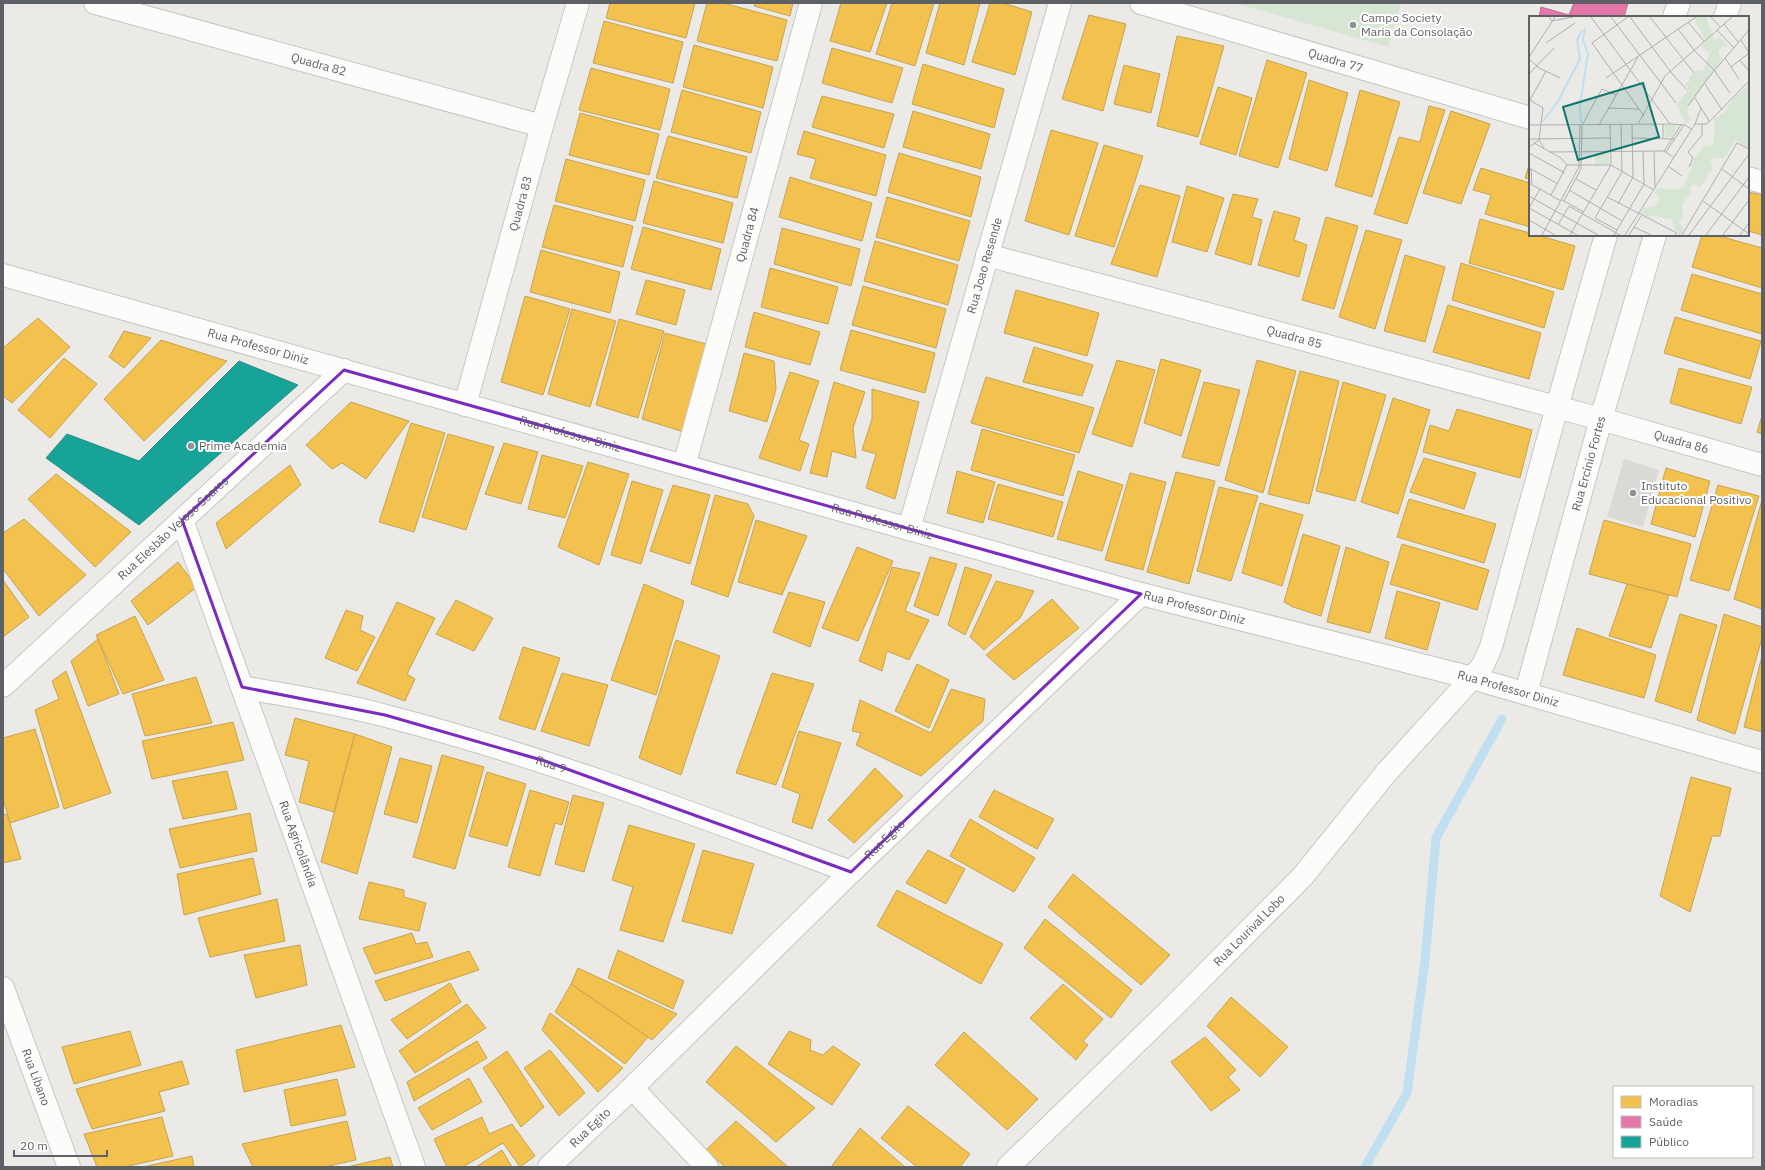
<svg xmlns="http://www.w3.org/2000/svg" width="1765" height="1170" viewBox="0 0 1765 1170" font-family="'IBM Plex Sans',sans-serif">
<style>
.education{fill:#dbd9d6}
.green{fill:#d7e6d4}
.homes{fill:#f2c14e;stroke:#c5a455}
.health{fill:#e377a8;stroke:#bb7094}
.public{fill:#17a398;stroke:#2c8f88}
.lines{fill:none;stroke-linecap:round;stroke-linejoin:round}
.stream{stroke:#c0dff0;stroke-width:9}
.minor-casing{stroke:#c6c6c6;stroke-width:24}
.tertiary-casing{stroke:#c6c6c6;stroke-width:24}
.minor{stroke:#fcfcfb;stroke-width:22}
.tertiary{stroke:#fcfcfb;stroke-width:22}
.marked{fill:none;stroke:#7b2cbf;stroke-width:3;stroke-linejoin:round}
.poi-dot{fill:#8f9092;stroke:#fff;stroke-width:1.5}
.labels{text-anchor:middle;stroke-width:4;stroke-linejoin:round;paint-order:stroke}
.poi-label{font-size:12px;fill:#5d6064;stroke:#fff;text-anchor:start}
.street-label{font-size:12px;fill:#5d6064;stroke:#fff}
.inset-river{fill:none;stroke:#c0dff0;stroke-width:2}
.inset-road{fill:none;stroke:#aeafaf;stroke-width:1}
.view{fill:#0f766e;fill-opacity:0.15;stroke:#0f766e;stroke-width:2}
.inset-edge{fill:none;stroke:#5d6064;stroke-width:2}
</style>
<rect width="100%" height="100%" fill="#ebeae7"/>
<path class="education" d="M1624 459 1659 470 1643 527 1607 517Z"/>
<path class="green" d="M1235 3H1401L1388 47Z"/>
<g class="homes">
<path d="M610 3H695L686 38 606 18Z"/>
<path d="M707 3H723L787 20 777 61 697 41Z"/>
<path d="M755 3H793L790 16 754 6Z"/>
<path d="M841 3H887L870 52 830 41Z"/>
<path d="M892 3H934L915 66 876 54Z"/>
<path d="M940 3H980L964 65 926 53Z"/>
<path d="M990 3H1003L1032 12 1015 75 972 62Z"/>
<path d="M1089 15 1126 24 1103 111 1062 99Z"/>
<path d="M604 21 683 42 673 83 593 63Z"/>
<path d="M1177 36 1224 46 1198 137 1157 126Z"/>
<path d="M694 45 773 67 763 108 683 87Z"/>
<path d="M832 48 903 68 892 103 822 83Z"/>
<path d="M1267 60 1307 73 1278 168 1239 156Z"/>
<path d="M923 64 1004 89 994 128 912 104Z"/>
<path d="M1124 65 1160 74 1151 113 1114 104Z"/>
<path d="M591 68 670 89 660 130 579 110Z"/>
<path d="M1309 80 1348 93 1327 171 1289 159Z"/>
<path d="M1218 87 1252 98 1236 155 1200 144Z"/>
<path d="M682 90 761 112 751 153 671 132Z"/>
<path d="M1360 90 1400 102 1372 197 1335 186Z"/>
<path d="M822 96 894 114 884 148 812 127Z"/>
<path d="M1429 106 1445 110 1407 224 1374 214 1399 137 1420 142Z"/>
<path d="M913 111 990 134 981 169 903 147Z"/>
<path d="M1451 111 1490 124 1461 204 1423 193Z"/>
<path d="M580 113 659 134 649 175 569 155Z"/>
<path d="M1051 130 1098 143 1069 235 1025 221Z"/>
<path d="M804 131 886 155 876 196 810 178 816 159 797 154Z"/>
<path d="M668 136 747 157 737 198 656 178Z"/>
<path d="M1104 145 1143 156 1114 247 1075 236Z"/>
<path d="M899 153 981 177 971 217 888 192Z"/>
<path d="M566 159 645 180 635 221 555 201Z"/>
<path d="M1530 162V179L1525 178Z"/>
<path d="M1481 168 1530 183V227L1485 214 1491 195 1473 190Z"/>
<path d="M790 177 872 203 862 241 779 217Z"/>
<path d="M654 181 733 203 723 243 643 223Z"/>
<path d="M1140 185 1180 196 1157 277 1111 264Z"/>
<path d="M1187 186 1224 198 1207 252 1172 242Z"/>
<path d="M1748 192 1762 195V235L1748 231Z"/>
<path d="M1233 194 1258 199 1252 217 1262 220 1251 265 1215 254Z"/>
<path d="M887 197 970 221 959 261 876 237Z"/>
<path d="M554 205 633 226 623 267 542 247Z"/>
<path d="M1274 211 1300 218 1294 240 1307 245 1299 277 1258 265Z"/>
<path d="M1326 217 1358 226 1334 309 1302 300Z"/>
<path d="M1480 219 1530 233V235H1537L1575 246 1563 290 1469 263Z"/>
<path d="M643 227 721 249 711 290 631 269Z"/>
<path d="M782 228 860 249 851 286 774 264Z"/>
<path d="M1366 230 1402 240 1375 329 1339 317Z"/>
<path d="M1702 235H1716L1762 248V288L1692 267Z"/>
<path d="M875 241 958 265 948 305 864 281Z"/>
<path d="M541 250 620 272 610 313 530 292Z"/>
<path d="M1405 255 1445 267 1425 342 1384 331Z"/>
<path d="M1461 263 1554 292 1544 328 1452 300Z"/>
<path d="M770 268 838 287 828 324 761 307Z"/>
<path d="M1692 274 1762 294V334L1681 310Z"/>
<path d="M646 280 685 290 676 325 636 314Z"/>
<path d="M863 286 946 309 936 348 852 325Z"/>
<path d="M1016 290 1099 313 1087 356 1004 333Z"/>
<path d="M525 296 570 309 543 395 501 382Z"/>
<path d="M1448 305 1541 333 1529 379 1433 352Z"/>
<path d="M572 309 616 321 590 407 548 394Z"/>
<path d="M754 312 820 332 810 365 745 347Z"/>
<path d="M1675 317 1761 341 1750 379 1664 353Z"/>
<path d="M38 318 70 347 12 403 3 396V348Z"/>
<path d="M619 319 664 331 638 418 596 405Z"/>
<path d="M851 330 935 353 925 393 840 370Z"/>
<path d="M124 331 151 338 124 368 109 357Z"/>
<path d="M665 333 710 345 684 432 642 419Z"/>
<path d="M161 340 227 361 144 441 104 399Z"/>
<path d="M1034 347 1093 365 1082 396 1023 382Z"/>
<path d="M744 353 774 361 776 389 767 422 729 411Z"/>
<path d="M64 358 97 384 50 438 18 410Z"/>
<path d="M1161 359 1201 370 1181 436 1144 423Z"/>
<path d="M1117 360 1155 370 1132 447 1092 434Z"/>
<path d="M1257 360 1296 371 1263 493 1225 480Z"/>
<path d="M1679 368 1752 387 1741 424 1670 403Z"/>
<path d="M1300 371 1339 381 1309 504 1268 494Z"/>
<path d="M790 372 819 381 799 440 809 444 800 471 759 458Z"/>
<path d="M986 377 1094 408 1079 453 971 423Z"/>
<path d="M834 382 865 392 853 428 856 458 832 451 827 477 810 473Z"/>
<path d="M1204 382 1240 390 1219 466 1182 457Z"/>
<path d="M1343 382 1386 395 1355 501 1316 491Z"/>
<path d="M872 389 919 402 895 499 866 488 876 454 862 450 872 419Z"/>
<path d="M1393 398 1430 410 1398 514 1361 502Z"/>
<path d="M351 402 409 421 366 479 342 463 332 469 306 445Z"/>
<path d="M1457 409 1532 430 1520 478 1423 452 1430 425 1449 431Z"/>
<path d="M1762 416V434L1757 432Z"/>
<path d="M411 423 445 433 414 532 379 522Z"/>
<path d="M982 429 1075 455 1063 496 971 470Z"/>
<path d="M448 434 494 447 466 530 422 517Z"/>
<path d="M504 443 538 452 521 504 485 494Z"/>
<path d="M542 455 583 466 565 518 528 509Z"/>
<path d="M1424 458 1476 473 1464 509 1410 492Z"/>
<path d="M588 462 629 474 599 565 558 547Z"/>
<path d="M290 465 301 485 226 549 216 523Z"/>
<path d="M1666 468 1710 481 1695 537 1651 524Z"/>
<path d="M957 471 995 482 983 523 947 513Z"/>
<path d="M1078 471 1123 485 1102 551 1057 539Z"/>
<path d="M1176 472 1215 481 1189 584 1147 572Z"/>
<path d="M1130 473 1166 482 1143 570 1105 560Z"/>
<path d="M56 474 131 532 95 567 28 499Z"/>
<path d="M632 481 663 490 641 564 611 555Z"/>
<path d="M998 484 1063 502 1053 537 988 519Z"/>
<path d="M673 485 710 495 690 564 650 551Z"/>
<path d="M1718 485 1759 496 1729 591 1690 580Z"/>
<path d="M1219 487 1258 496 1231 581 1197 571Z"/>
<path d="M715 495 748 504 754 516 728 597 691 584Z"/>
<path d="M1409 499 1496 524 1484 563 1397 537Z"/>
<path d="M1762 500V609L1734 599Z"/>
<path d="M1260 503 1303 515 1282 586 1242 573Z"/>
<path d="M24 519 86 575 39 616 3 569V533Z"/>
<path d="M756 520 807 536 782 595 738 582Z"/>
<path d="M1604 520 1691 544 1677 597 1589 574Z"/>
<path d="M1303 534 1340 546 1321 616 1293 607 1284 602Z"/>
<path d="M1402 544 1489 570 1477 610 1390 584Z"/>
<path d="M857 547 893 561 858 641 822 628Z"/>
<path d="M1346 547 1389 562 1370 633 1327 622Z"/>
<path d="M930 557 957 564 938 616 914 606Z"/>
<path d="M178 562 197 587 148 625 131 601Z"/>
<path d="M892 567 920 573 905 611 929 620 909 660 887 651 882 671 859 661Z"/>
<path d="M965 567 992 575 965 635 948 625Z"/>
<path d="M3 580 29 617 3 637Z"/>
<path d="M996 581 1034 591 1020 618 984 650 970 637Z"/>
<path d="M644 584 684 601 656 695 611 680Z"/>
<path d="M1627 584 1669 595 1651 648 1609 636Z"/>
<path d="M1397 591 1440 603 1427 650 1385 638Z"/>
<path d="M789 592 825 602 810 647 773 632Z"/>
<path d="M1052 599 1079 628 1014 680 986 655Z"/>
<path d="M456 600 493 618 474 651 436 634Z"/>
<path d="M397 602 435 618 407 674 415 679 405 701 357 683Z"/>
<path d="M346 610 363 616 360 630 375 637 357 671 325 658Z"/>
<path d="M1680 614 1717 625 1691 713 1655 701Z"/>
<path d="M1724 614 1762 627V638L1735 734 1697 720Z"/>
<path d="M135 616 164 680 123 694 96 635Z"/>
<path d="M1577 628 1656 655 1644 698 1563 675Z"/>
<path d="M98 639 119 694 88 706 71 661Z"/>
<path d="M676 640 720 656 681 775 639 758Z"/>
<path d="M523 647 560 658 535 730 499 719Z"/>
<path d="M1762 656V732L1744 727Z"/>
<path d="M917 664 949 680 929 728 895 711Z"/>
<path d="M66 671 111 793 64 809 35 710 59 699 52 681Z"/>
<path d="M562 673 608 685 589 746 541 731Z"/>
<path d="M772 673 814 684 776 785 736 773Z"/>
<path d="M196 677 212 723 145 736 132 694Z"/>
<path d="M951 689 985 699 983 721 921 776 856 745 861 733 852 731 860 700 931 733Z"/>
<path d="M295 718 355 734 334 812 299 802 309 761 285 755Z"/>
<path d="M233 722 244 760 152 779 142 741Z"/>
<path d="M35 729 59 807 10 823 3 799V738Z"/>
<path d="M799 731 841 743 812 829 792 822 800 794 782 787Z"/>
<path d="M355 734 392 747 357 874 321 862Z"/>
<path d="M442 755 484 767 455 869 413 857Z"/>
<path d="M400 758 432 766 417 823 384 814Z"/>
<path d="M875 768 903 796 854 843 828 820Z"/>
<path d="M227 771 237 809 183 819 172 781Z"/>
<path d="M487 772 526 784 507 846 469 836Z"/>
<path d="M1691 777 1731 788 1720 836H1712L1690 912 1660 896Z"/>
<path d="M530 790 569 802 562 825 555 823 540 876 508 867Z"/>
<path d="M994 790 1054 819 1037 849 979 817Z"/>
<path d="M573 795 604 803 584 872 555 864Z"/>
<path d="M250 813 257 851 180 868 169 829Z"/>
<path d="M7 814 21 859 3 863V815Z"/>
<path d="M970 819 1035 858 1014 892 950 856Z"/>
<path d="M629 825 695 844 663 942 620 930 633 887 612 880Z"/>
<path d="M703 850 754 864 732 934 682 921Z"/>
<path d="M928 850 965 869 946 904 906 883Z"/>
<path d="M253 858 261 894 184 915 177 874Z"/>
<path d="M1073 874 1170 955 1141 985 1048 907Z"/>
<path d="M369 882 404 890V897L426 903 419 931 359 919Z"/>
<path d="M897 890 1003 944 981 984 877 926Z"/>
<path d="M277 899 285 941 210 957 198 918Z"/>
<path d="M1045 919 1132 990 1111 1018 1024 948Z"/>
<path d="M412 933 416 944 427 942 433 957 375 974 363 948Z"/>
<path d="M300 945 307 985 256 998 244 955Z"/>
<path d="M618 950 684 981 673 1009 608 978Z"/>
<path d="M469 951 479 970 385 1001 375 981Z"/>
<path d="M578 968 677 1014 652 1040 571 984Z"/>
<path d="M450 983 461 1002 407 1039 391 1020Z"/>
<path d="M571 984 648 1037 625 1064 555 1012Z"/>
<path d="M1063 984 1103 1019 1083 1041 1088 1045 1076 1060 1030 1018Z"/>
<path d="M1231 997 1288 1047 1260 1077 1207 1026Z"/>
<path d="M467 1004 486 1028 415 1073 399 1051Z"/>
<path d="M550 1013 623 1068 598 1092 542 1030Z"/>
<path d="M341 1025 355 1067 244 1092 236 1050Z"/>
<path d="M130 1031 141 1065 74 1084 62 1047Z"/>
<path d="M789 1031 811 1040 810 1050 823 1055 833 1046 860 1064 832 1105 768 1064Z"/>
<path d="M964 1032 1038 1099 1007 1130 935 1065Z"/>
<path d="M1205 1037 1236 1070 1228 1077 1240 1090 1211 1111 1171 1062Z"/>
<path d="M477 1041 487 1058 414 1101 407 1082Z"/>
<path d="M736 1046 815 1108 776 1142 706 1082Z"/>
<path d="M550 1050 585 1093 559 1116 524 1068Z"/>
<path d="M507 1051 544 1107 521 1127 483 1068Z"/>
<path d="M182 1061 189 1084 159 1092 165 1111 92 1129 76 1089Z"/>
<path d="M469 1078 482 1102 432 1130 418 1108Z"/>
<path d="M337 1079 346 1115 291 1126 284 1090Z"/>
<path d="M908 1106 970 1154 960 1167H917L881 1138Z"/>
<path d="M162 1117 173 1156 124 1167H97L84 1134Z"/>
<path d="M482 1117 489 1134 512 1124 535 1156 520 1167 503 1143 463 1167H447L434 1139Z"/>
<path d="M347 1121 356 1160 324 1167H253L242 1144Z"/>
<path d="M736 1121 788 1167H725L706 1150Z"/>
<path d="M860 1128 905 1167H831Z"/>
<path d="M502 1150 512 1167H476Z"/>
<path d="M192 1156 194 1167H143Z"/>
<path d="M390 1157 393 1167H347Z"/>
</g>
<path class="health" d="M1574 3H1628L1624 17H1539L1541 7 1569 15Z"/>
<path class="public" d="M239 361 298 385 139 525 46 458 67 434 139 461Z"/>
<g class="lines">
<path class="stream" d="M1365 1167 1407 1093 1425 961 1436 838 1502 719"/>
<g class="minor-casing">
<g id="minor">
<path id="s1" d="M95 3 542 126"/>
<path id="s2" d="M1141 3 1530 118"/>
<path d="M1748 178 1762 182"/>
<path id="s3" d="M987 255 1601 419 1762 465"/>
<path id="s4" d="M465 405 542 126 578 3"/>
<path id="s5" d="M684 466 811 3"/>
<path id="s6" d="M182 520 414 1167"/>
<path id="s7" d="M909 529 1060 3"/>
<path id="s8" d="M3 686 344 370"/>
<path id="s9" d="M242 687C290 696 339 703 386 716 545 757 697 815 851 872"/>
<path id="s10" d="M3 988 69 1167"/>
<path d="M632 1088 707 1167"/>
<path id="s11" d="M549 1167 632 1088 851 872 1141 594"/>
<path id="s12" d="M1008 1167 1172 1008 1303 876 1386 773 1472 678"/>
</g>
</g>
<g class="tertiary-casing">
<g id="tertiary">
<path d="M1674 17 1679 3"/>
<path d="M1725 17 1730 3"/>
<path id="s13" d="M3 275 1141 594 1472 678 1762 762"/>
<path d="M1472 678 1483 665 1491 647 1557 407 1606 235"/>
<path id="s14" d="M1526 693 1601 419 1655 235"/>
</g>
</g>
<use href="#minor" class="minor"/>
<use href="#tertiary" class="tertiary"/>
</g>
<path class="marked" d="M344 370 1141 594 851 872 545 761 385 715 242 687 182 520Z"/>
<g class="poi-dot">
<circle cx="1353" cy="25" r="4"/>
<circle cx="191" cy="446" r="4"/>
<circle cx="1633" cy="493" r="4"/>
</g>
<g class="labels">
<g class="poi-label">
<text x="1361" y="22">Campo Society<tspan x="1361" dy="14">Maria da Consolação</tspan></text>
<text x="199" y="450">Prime Academia</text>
<text x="1641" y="490">Instituto<tspan x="1641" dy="14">Educacional Positivo</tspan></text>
</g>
<g class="street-label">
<text dy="4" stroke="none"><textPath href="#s2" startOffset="203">Quadra 77</textPath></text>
<text dy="4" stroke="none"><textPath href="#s1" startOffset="232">Quadra 82</textPath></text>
<text dy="4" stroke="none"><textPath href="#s4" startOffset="209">Quadra 83</textPath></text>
<text dy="4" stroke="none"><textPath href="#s5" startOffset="240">Quadra 84</textPath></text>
<text dy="4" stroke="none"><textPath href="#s7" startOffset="274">Rua Joao Resende</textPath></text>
<text dy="4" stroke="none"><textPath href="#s3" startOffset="318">Quadra 85</textPath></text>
<text dy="4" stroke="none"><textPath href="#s13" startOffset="265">Rua Professor Diniz</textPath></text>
<text dy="4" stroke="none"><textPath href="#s13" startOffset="589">Rua Professor Diniz</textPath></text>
<text dy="4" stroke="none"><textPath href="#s3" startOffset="719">Quadra 86</textPath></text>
<text dy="4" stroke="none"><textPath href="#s14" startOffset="238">Rua Ercínio Fortes</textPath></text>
<text dy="4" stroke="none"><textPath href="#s13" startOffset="913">Rua Professor Diniz</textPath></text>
<text dy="4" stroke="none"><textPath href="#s8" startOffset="232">Rua Elesbão Veloso Soares</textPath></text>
<text dy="4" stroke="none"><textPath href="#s13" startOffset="1237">Rua Professor Diniz</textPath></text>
<text dy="4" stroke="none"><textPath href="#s13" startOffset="1561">Rua Professor Diniz</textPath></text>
<text dy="4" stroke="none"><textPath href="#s9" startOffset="319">Rua 9</textPath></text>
<text dy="4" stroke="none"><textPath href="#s11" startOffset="469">Rua Egito</textPath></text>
<text dy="4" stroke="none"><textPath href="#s6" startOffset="344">Rua Agricolândia</textPath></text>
<text dy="4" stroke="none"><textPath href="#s12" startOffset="338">Rua Lourival Lobo</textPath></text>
<text dy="4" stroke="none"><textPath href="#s10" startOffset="95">Rua Líbano</textPath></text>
<text dy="4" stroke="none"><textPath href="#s11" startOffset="57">Rua Egito</textPath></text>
</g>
</g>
<g transform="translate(1529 16)">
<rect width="220" height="220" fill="#ebeae7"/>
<path d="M165 1H177L185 24 190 22 199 29 190 33 189 37 194 44 159 90 158 95 161 104 157 109 148 89 157 77 159 71 155 69 161 65 160 62 167 54 174 55 181 37 172 30 177 25ZM220 69V131L206 125 196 142 181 143 184 154 178 157V164L170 171 166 168 160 172 163 176 154 187 153 201 150 206 155 213 152 219H148L143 204 121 199 119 202 111 198 115 192 126 190 131 181 125 176 130 171 142 174 155 171 165 143 174 131 184 129 186 113 185 103 196 96 205 81ZM136 109H150L143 121H135ZM66 137H80V148H66Z" fill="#d7e6d4"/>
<path class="inset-river" d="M13 106 28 87 51 43 48 24 53 14M52 107 51 89 59 38 54 24 56 12"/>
<path class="inset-road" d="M20 1 23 5 44 1M62 1 141 108M82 1 147 87M99 1 63 27 115 100M101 1 141 55 157 73M121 1 165 57M182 1 191 11M159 6 175 25M195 8 210 27M149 13 165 34 185 54 201 77M188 14 205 32M212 24 220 37M17 27 46 7M0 41 26 1M196 42 210 63M0 43 10 52 31 62M211 44 220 55M202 51 220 37M0 58 25 32M77 62 167 1M176 68 193 94M166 82 180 105 178 108H166M159 90 179 62 220 14M79 92 110 93M180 106 220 65M109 108 136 60 203 1M0 109 142 108 156 109 162 113M70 109 109 41M81 109 82 149M103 122 145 123M134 122V108M0 123 81 122M5 127 32 142 38 149M0 131 10 124M15 132 10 124 14 92 1 84 17 55M135 135 152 109M21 136 135 135 144 141M114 136 115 168M125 136 126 171M137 136 155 109M0 137 36 157M38 149H81M82 149 125 174M139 150 153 160M160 151 164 142 159 136 173 119V108M0 152 29 168M2 153 3 168M193 153 220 173M47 163 67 174M0 167 32 185M40 174 93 205M22 179 38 149M0 180 69 219M78 181 146 216 147 219M33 184 35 185 52 153 53 110 59 98 73 73 87 79M35 185 55 196M174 185 220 218M89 188 104 161 103 108M0 192 48 219M0 192 11 173M0 204 26 219M29 209 40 190 91 219M105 211 122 219M88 214 66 202 93 156 92 109M13 219 50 151 51 109M41 219 82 149M85 219 115 168M96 219 166 108 172 92M100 219 112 200M153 219 208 127 220 133M160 219 220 138M177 219 220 161M194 219 220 184M211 219 220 207"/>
<path class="view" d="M114 67 130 121 49 144 34 91Z"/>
<rect width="220" height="220" class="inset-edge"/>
</g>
<rect width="1765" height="1170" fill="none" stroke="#5d6064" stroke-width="8"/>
<rect x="1613" y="1086" width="140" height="72" fill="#ffffff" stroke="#bebfc1"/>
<rect x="1621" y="1096" width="20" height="12" fill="#f2c14e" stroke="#bebfc1"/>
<text x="1649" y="1106" font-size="12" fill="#5d6064">Moradias</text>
<rect x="1621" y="1116" width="20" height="12" fill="#e377a8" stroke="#bebfc1"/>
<text x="1649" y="1126" font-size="12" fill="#5d6064">Saúde</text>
<rect x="1621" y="1136" width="20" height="12" fill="#17a398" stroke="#bebfc1"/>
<text x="1649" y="1146" font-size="12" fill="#5d6064">Público</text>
<path d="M14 1150v6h93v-6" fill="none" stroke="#5d6064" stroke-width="2"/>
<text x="20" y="1150" font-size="12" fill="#5d6064" stroke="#ffffff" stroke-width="3" paint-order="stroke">20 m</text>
</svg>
